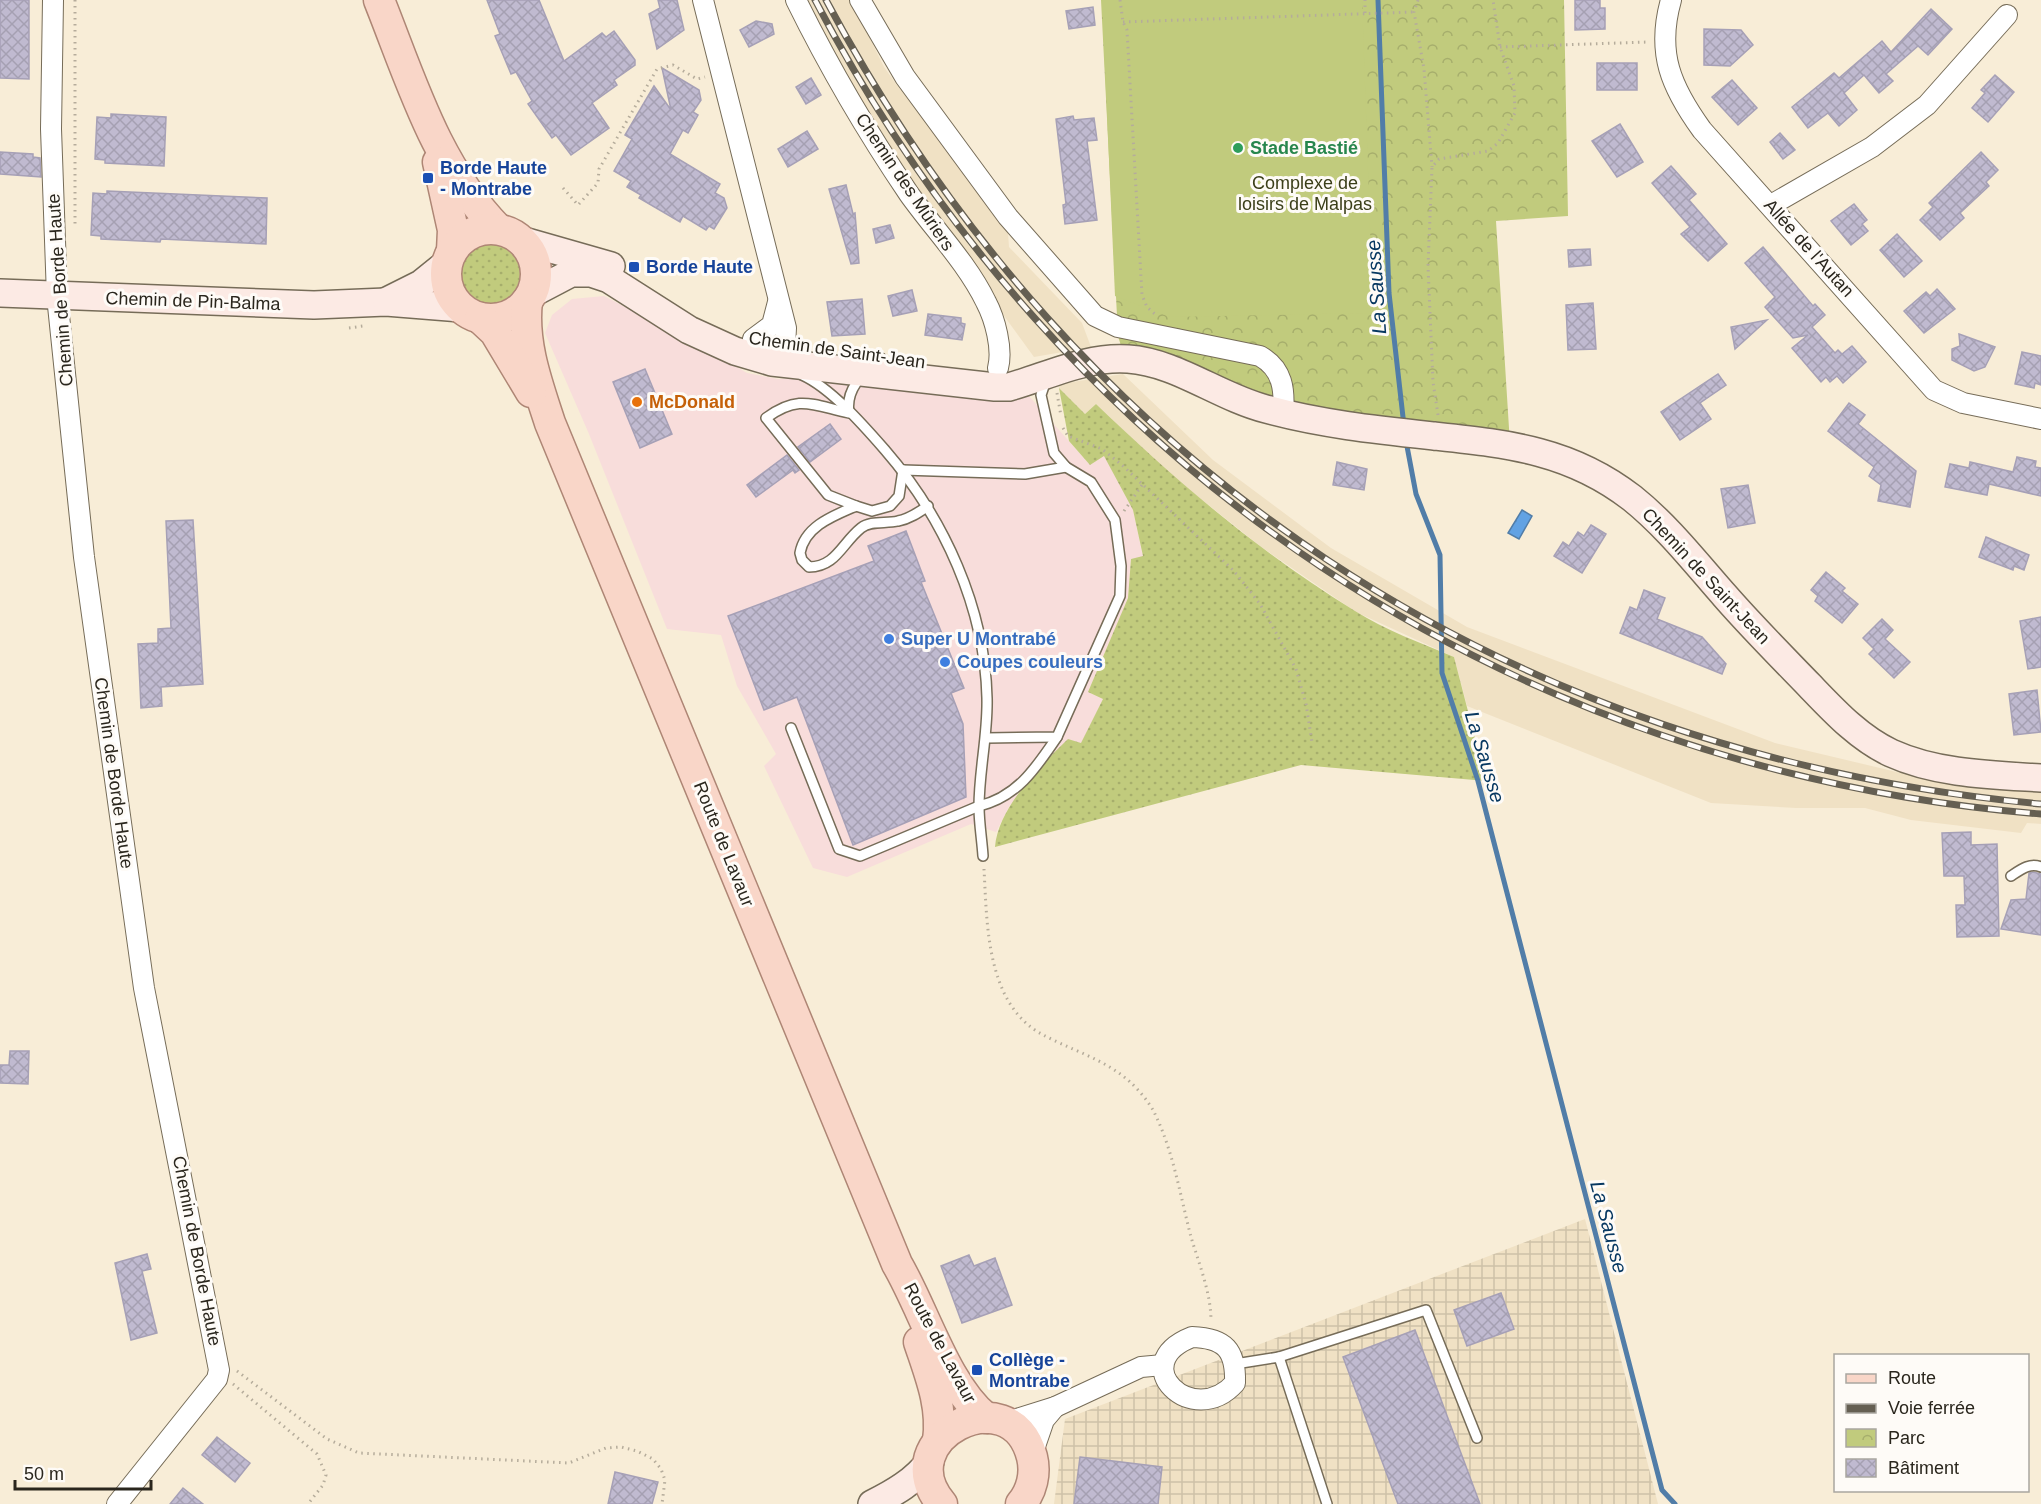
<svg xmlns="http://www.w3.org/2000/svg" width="2041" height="1504" viewBox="0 0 2041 1504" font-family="Helvetica,sans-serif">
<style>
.commercial{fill:#f8dddb}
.industrial{fill:url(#industrial-grid)}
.built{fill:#f0e1c4}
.grass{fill:url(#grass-dots)}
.park{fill:url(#park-crowns)}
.garden{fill:#c1cb7d}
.water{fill:url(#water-ripples);stroke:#517da8;stroke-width:1.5}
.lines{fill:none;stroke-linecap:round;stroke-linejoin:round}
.stream{stroke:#517da8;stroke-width:5}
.building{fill:url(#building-cross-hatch);stroke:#a6a0b6;stroke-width:1.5}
.lane-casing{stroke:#766c58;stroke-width:12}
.street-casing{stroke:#766c58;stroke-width:22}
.secondary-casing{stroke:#766c58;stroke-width:30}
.primary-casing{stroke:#ae8675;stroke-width:33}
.path{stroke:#b5ac9b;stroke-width:3;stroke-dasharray:1.5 4.5;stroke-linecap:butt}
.lane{stroke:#fff;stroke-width:9}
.street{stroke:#fff;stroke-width:20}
.secondary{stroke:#fceae4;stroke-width:27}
.primary{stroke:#f9d6c8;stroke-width:30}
.rail-casing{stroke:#655f52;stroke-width:7}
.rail{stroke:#fefbf7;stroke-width:4.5;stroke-dasharray:14;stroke-linecap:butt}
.leisure-dot{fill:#2e9e5b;stroke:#fefbf7;stroke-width:2}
.transit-dot{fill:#1a4fb4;stroke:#fefbf7;stroke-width:2}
.food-dot{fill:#e8710a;stroke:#fefbf7;stroke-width:2}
.shop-dot{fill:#3f7fe0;stroke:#fefbf7;stroke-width:2}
.labels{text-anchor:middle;stroke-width:6;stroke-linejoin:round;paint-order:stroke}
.leisure-label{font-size:18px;font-weight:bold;fill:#27864d;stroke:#fefbf7;text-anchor:start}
.transit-label{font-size:18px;font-weight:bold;fill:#164399;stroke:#fefbf7;text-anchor:start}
.street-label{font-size:18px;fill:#2a261d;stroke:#fefbf7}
.park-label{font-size:18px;fill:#3b3f19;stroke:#fefbf7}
.food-label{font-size:18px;font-weight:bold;fill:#c56008;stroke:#fefbf7;text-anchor:start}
.shop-label{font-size:18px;font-weight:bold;fill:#366cbe;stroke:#fefbf7;text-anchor:start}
.water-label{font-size:20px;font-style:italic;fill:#073861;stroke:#fefbf7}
</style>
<defs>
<pattern id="industrial-grid" width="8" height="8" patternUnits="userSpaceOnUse" patternTransform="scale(1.5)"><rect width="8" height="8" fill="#f0e1c4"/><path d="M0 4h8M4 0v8" fill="none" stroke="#cec1a8"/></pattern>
<pattern id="grass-dots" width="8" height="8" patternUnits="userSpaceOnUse" patternTransform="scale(1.5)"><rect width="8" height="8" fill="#c1cb7d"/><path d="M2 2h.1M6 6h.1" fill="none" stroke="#a6ae6c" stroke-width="1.8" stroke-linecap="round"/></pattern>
<pattern id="park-crowns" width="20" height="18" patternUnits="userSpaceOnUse" patternTransform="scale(1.5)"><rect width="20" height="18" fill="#c1cb7d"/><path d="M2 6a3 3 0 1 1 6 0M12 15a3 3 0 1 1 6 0" fill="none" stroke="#a6ae6c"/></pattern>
<pattern id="water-ripples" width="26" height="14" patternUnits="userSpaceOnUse" patternTransform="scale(1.5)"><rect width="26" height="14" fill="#62a2e3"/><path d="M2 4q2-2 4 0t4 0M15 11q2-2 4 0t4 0" fill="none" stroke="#5184b7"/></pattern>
<pattern id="building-cross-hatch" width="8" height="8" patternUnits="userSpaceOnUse" patternTransform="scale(1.5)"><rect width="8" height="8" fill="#c0bad0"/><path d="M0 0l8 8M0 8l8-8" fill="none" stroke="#a5a0b2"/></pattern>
</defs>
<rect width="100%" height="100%" fill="#f8edd7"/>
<path class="commercial" d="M604 296 698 344 747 373 778 379 814 377 1016 392 1029 396 1090 465 1104 455 1133 510 1143 557 1131 559 1128 598 1088 692 1103 699 1081 744 1010 805 996 832 971 824 847 877 813 868 764 766 776 754 737 686 721 635 667 629 589 434 545 333 552 315 572 299Z"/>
<path class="industrial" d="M1585 1219 1658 1504H1054L1065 1419Z"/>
<g class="built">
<path d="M802 0H851L884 67 899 88 927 121 995 214 1008 233 1009 247 1082 323 1091 347 1034 357 904 178Z"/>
<path d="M1123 374 1213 460 1331 548 1467 627 1775 743 1901 773 1976 786 2041 791V824L2027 823 2021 833 1911 820 1865 808H1796L1711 803 1467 706 1454 657 1356 612 1260 546 1167 472 1096 404 1085 414 1059 388 1060 384Z"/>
</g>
<g class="grass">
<circle cx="490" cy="274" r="30"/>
<path d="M1059 388 1085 414 1096 404C1176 481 1260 553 1355 611 1385 630 1421 643 1454 657L1486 781 1301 765 995 847C998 808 1040 766 1068 739L1081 743 1103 699 1088 692 1128 598 1131 559 1143 556 1133 510 1104 456 1090 465 1069 441Z"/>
</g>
<path class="park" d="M1101 0H1564L1568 216 1496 221 1510 444 1394 432 1125 359 1118 336Z"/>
<path class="garden" d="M1102 0H1362L1373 313 1170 317 1115 296Z"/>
<path class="water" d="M1522 510 1532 516 1519 539 1508 533Z"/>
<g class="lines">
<g class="stream">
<path d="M1378 0 1389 293 1404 426"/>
<path d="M1406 441 1416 494 1440 555 1442 673 1478 781 1662 1490 1675 1504"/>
</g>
</g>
<g class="building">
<path d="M0 0H29V79L0 78Z"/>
<path d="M487 0H539L564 61 602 33 606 37 614 31 635 60V65L614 80 617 85 592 103 609 128 571 155 556 135 552 138 528 104 532 101 516 72 511 74 495 36 500 34Z"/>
<path d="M658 0H677L684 30 657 49 649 14 660 8Z"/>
<path d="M1575 0H1600V8H1605V29L1575 30Z"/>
<path d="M1093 7 1095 25 1069 29 1066 11Z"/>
<path d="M1931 9 1952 29 1928 55 1918 46 1886 74 1893 81 1879 93 1864 75 1844 93 1857 110 1839 126 1828 113 1808 128 1792 107 1834 73 1839 78 1882 41 1891 52Z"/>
<path d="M756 21 772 24 774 34 749 47 740 30Z"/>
<path d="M1704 29 1741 30 1753 45 1730 66 1704 65Z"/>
<rect x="1597" y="63" width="40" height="27"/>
<path d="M662 68 699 90 701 100 693 112 698 115 688 133 683 130 670 154 720 184 715 193 724 198 727 208 714 229 709 226 706 230 683 216 680 222 639 198 641 195 627 187 631 181 614 171 632 139 625 135 654 86 671 110Z"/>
<path d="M1995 75 2014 92 1988 122 1972 108 1985 93 1981 90Z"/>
<path d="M811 78 821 95 806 104 796 87Z"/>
<path d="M1732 80 1757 108 1738 125 1712 97Z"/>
<path d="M111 114 166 117 164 166 105 163V160L95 159 97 117 111 118Z"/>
<path d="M1073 116 1074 120 1094 118 1097 140 1087 141 1097 220 1065 224 1063 205 1066 204 1056 119Z"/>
<path d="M1620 124 1643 162 1617 177 1592 141Z"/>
<path d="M807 131 818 149 788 167 778 149Z"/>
<path d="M1780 133 1795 150 1783 159 1770 142Z"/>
<path d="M0 152 33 154V157L40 158 41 177 0 174Z"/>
<path d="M1981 152 1998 170 1986 182 1989 186 1960 213 1964 218 1940 240 1920 220 1933 207 1929 203Z"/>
<path d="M1671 166 1696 194 1689 200 1727 244 1708 261 1681 234 1690 227 1652 183Z"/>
<path d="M846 185 853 214 855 213 859 263 851 264 829 189Z"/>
<path d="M107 191 267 198 266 244 161 239 160 242 101 239V236L91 235 93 193 107 194Z"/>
<path d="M1854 204 1867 220 1862 224 1868 231 1851 245 1831 221Z"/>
<path d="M890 225 894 238 876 243 873 229Z"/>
<path d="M1897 234 1922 261 1904 277 1880 250Z"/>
<path d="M1763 247 1813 306 1815 304 1825 315 1812 327 1835 353 1838 350 1842 354 1852 346 1866 362 1843 383 1837 376 1830 382 1826 377 1821 382 1792 348 1808 335 1793 338 1765 307 1775 297 1745 263Z"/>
<path d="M1590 249 1591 265 1569 267 1568 250Z"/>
<path d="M1937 289 1955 309 1924 333 1904 311 1926 292 1930 296Z"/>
<path d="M912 290 917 311 893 316 888 296Z"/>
<path d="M862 299 865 334 832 336 827 302Z"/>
<path d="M1593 303 1596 349 1568 350 1566 305Z"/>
<path d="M928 314 961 318V323L965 324 962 340 925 335Z"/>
<path d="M1767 320 1735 349 1731 327Z"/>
<path d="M1959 334 1995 347 1985 367 1974 371 1952 360V349L1960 346Z"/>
<path d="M2022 352 2041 356V385L2035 383 2034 388 2015 384Z"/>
<path d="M645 369 672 434 640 448 613 382Z"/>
<path d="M1718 374 1726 385 1700 403 1711 419 1680 440 1661 412Z"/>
<path d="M1849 403 1865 415 1858 424 1916 471 1910 507 1878 501 1881 485 1869 476 1874 467 1828 431Z"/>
<path d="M830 424 841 439 810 462 798 447Z"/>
<path d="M787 455 799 470 795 473 793 470 756 497 747 485Z"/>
<path d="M2017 457 2036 461 2035 467 2041 468V496L1989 484 1987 495 1945 487 1950 464 1969 468 1970 462 2013 472Z"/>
<path d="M1337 462 1367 469 1364 490 1333 485Z"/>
<path d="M1748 485 1755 523 1728 528 1721 489Z"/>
<path d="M193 520 203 684 161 687 162 706 141 708 138 644 158 643V629L171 628 166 521Z"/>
<path d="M1591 525 1606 534 1582 573 1554 556 1563 542 1569 546 1578 532 1584 536Z"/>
<path d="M906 531 925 581 921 582 964 688 951 693 963 724 966 797 853 845 797 697 764 710 728 616 874 561 868 546Z"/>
<path d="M1986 537 2029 555 2024 570 2014 566 2013 570 1979 557Z"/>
<path d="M1826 572 1845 588 1842 591 1858 604 1842 623 1815 601 1818 596 1811 590Z"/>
<path d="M1644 590 1665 598 1657 619 1702 637 1726 664 1722 674 1620 633 1630 607 1637 610Z"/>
<path d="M2041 617V667L2028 669 2020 621Z"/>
<path d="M1882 619 1893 630 1885 639 1910 662 1894 678 1869 654 1874 649 1863 638Z"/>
<path d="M2037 690 2041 732 2014 735 2009 694Z"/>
<path d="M1971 832V845L1997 844 1999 936 1957 937 1956 905H1965L1964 876H1944L1942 833Z"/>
<path d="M2033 872 2041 874V935L2001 929 2011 900 2026 899 2029 873Z"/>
<path d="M10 1051H29L28 1084 0 1083V1065H9Z"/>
<path d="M147 1254 151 1269 142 1271 157 1333 131 1340 115 1263Z"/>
<path d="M969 1255 974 1266 995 1258 1012 1305 962 1323 941 1266Z"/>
<path d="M1501 1293 1514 1329 1467 1346 1454 1310Z"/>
<path d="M1415 1330 1480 1504H1398L1343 1357Z"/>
<path d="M217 1437 250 1463 235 1482 202 1455Z"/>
<path d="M1080 1457 1162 1467 1158 1504H1074Z"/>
<path d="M615 1472 658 1482 652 1504H608Z"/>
<path d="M183 1488 203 1504H170Z"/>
</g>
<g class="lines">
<g class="lane-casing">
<g id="lane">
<path d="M881 358C864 373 845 388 849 413 812 405 799 394 766 418L828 495 856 506 872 511 890 506 899 496 903 470"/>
<path d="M802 375C831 388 864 426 885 450 944 518 985 608 987 698 988 735 979 770 979 807 979 823 982 840 983 856"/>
<path d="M903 470 1025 474 1066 467"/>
<path d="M856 506C833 516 805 526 800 553L802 560 809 567C836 567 842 543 861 528 871 520 886 524 898 521 909 519 918 513 928 506"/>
<path d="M791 728 839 849 860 856 979 806C1017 797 1036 768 1057 737"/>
<path d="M987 738 1057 737 1120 596 1121 566 1115 520 1091 482 1066 467 1054 453 1041 395 1046 380"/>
<path d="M2011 876C2020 870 2030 862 2041 867"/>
<path d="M1279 1357 1426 1310 1477 1438"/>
<path d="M1235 1364 1279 1357 1327 1504"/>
</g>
</g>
<g class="street-casing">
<g id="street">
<path d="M53 0 51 129 57 296 84 557 144 988 219 1370 217 1379 117 1504"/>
<path d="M703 0 786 328 785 346 772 362"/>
<path d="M796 0C829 67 867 132 909 194 934 229 967 263 986 302 995 319 1003 349 998 368"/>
<path d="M860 0 905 77 1008 217 1095 316 1118 327 1260 356C1283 369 1285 390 1283 414"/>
<path d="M1671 0C1656 53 1671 87 1702 130L1934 390 1963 403 2041 419"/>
<path d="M1771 205 1872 147 1927 105 2007 15"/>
<path d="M753 339 772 325 778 302"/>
<path d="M1192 1337C1225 1338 1236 1350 1235 1383 1193 1430 1124 1364 1192 1337Z"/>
<path d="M1004 1423 1055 1407 1141 1367 1163 1365"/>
<path d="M1032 1455 1044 1420 1055 1407"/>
</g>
</g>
<g class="secondary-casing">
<g id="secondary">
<path d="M520 240 611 266"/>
<path d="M0 293 314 305 386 302 461 308"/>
<path d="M531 294 571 273H591L609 279 689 330 735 351 772 362 995 387H1009C1048 376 1087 356 1128 359 1176 362 1219 397 1266 409 1320 424 1378 430 1434 436 1508 444 1570 450 1632 498 1667 526 1695 562 1725 596 1752 627 1781 656 1810 686 1834 711 1859 738 1891 753 1937 774 1992 775 2041 778"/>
<path d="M387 301 421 284 447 263"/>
<path d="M872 1504C894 1493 915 1481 930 1461"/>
</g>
</g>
<g class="primary-casing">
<g id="primary">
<path d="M379 0C411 80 436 166 498 229"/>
<path d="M438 162 453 230 452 251"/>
<circle cx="491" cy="274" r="45"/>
<path d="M527 301C522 343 537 383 550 423L897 1264C924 1310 946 1386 986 1418"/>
<path d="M480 318 495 332 531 392"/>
<path d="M919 1342C930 1375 943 1406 938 1441"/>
<path d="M942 1504C886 1439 1011 1374 1032 1457 1036 1473 1032 1491 1021 1504"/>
</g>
</g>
<g class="path">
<path d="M75 0V225"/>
<path d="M1120 0 1123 22 1127 30 1142 295 1147 307 1157 316"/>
<path d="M1418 0 1414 12 1424 69 1432 167"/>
<path d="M1365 13V0"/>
<path d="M1123 22 1414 12"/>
<path d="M1500 47 1648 42"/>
<path d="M563 188 578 205 598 183 599 169 657 69 673 65 697 79 705 77"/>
<path d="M349 328 363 326"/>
<path d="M1057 393 1061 416"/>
<path d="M1438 415 1433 382 1428 266 1432 167 1439 159 1488 151 1498 143 1515 113 1514 86 1500 47 1493 0"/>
<path d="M1063 428 1068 436 1102 449 1122 465 1234 571 1260 604 1296 669 1306 704 1312 742"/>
<path d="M1124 511 1142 485"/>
<path d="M984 869C987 922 986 1000 1038 1032 1067 1049 1104 1058 1130 1082 1138 1089 1148 1101 1153 1110 1173 1149 1180 1195 1191 1237 1199 1264 1211 1293 1211 1321"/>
<path d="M237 1371 327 1439 359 1453 569 1463 606 1448 621 1447 637 1451 653 1459 661 1469 665 1480 662 1504"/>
<path d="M233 1384 317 1454 326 1475 323 1485 308 1504"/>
</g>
<use href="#lane" class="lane"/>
<use href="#street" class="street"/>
<use href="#secondary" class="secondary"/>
<use href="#primary" class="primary"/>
<g class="rail-casing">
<g id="rail">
<path d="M815 0C1061 470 1511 771 2041 814"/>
<path d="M826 0C1078 472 1509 755 2041 804"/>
</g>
</g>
<use href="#rail" class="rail"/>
</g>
<circle class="leisure-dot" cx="1238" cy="148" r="6"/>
<g class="transit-dot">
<rect x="422" y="172" width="12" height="12" rx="3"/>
<rect x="628" y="261" width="12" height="12" rx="3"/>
<rect x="971" y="1364" width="12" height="12" rx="3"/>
</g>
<circle class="food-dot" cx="637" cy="402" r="6"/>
<g class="shop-dot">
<circle cx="889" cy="639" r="6"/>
<circle cx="945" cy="662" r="6"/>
</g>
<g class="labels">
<g class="leisure-label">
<text x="1250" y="154">Stade Bastié</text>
</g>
<g class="transit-label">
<text x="440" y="174">Borde Haute<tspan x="440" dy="21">- Montrabe</tspan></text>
<text x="646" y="273">Borde Haute</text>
<text x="989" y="1366">Collège -<tspan x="989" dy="21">Montrabe</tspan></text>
</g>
<g class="street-label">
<text transform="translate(905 182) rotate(56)" y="6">Chemin des Mûriers</text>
<text transform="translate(1809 248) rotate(48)" y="6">Allée de l'Autan</text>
<text transform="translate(60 290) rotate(-94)" y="6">Chemin de Borde Haute</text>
<text transform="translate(193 301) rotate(2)" y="6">Chemin de Pin-Balma</text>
<text transform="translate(837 350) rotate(8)" y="6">Chemin de Saint-Jean</text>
<text transform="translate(1706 576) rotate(47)" y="6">Chemin de Saint-Jean</text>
<text transform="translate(114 773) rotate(82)" y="6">Chemin de Borde Haute</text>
<text transform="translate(724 844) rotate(68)" y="6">Route de Lavaur</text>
<text transform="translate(197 1251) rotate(79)" y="6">Chemin de Borde Haute</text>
<text transform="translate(940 1343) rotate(62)" y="6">Route de Lavaur</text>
</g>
<g class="park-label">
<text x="1305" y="189">Complexe de<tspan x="1305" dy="21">loisirs de Malpas</tspan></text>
</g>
<g class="food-label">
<text x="649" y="408">McDonald</text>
</g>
<g class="shop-label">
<text x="901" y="645">Super U Montrabé</text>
<text x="957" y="668">Coupes couleurs</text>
</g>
<g class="water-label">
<text transform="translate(1376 287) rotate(-94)" y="7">La Sausse</text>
<text transform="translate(1485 757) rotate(73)" y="7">La Sausse</text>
<text transform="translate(1609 1227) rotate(75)" y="7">La Sausse</text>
</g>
</g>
<rect x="1834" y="1354" width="195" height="138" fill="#fefbf7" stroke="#a9a6a0" stroke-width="1.5"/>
<rect x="1846" y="1374" width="30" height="9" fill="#f9d6c8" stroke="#a9a6a0" stroke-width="1.5"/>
<text x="1888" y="1384" font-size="18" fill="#2a261d">Route</text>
<rect x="1846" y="1404" width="30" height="9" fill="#655f52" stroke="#a9a6a0" stroke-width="1.5"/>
<text x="1888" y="1414" font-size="18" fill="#2a261d">Voie ferrée</text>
<rect x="1846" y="1429" width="30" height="18" fill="url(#park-crowns)" stroke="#a9a6a0" stroke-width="1.5"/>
<text x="1888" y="1444" font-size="18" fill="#2a261d">Parc</text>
<rect x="1846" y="1459" width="30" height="18" fill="url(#building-cross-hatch)" stroke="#a9a6a0" stroke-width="1.5"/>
<text x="1888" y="1474" font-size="18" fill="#2a261d">Bâtiment</text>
<path d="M15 1480v9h136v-9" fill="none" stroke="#2a261d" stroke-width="3"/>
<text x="24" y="1480" font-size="18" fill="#2a261d" stroke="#fefbf7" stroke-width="4.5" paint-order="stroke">50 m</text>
</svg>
